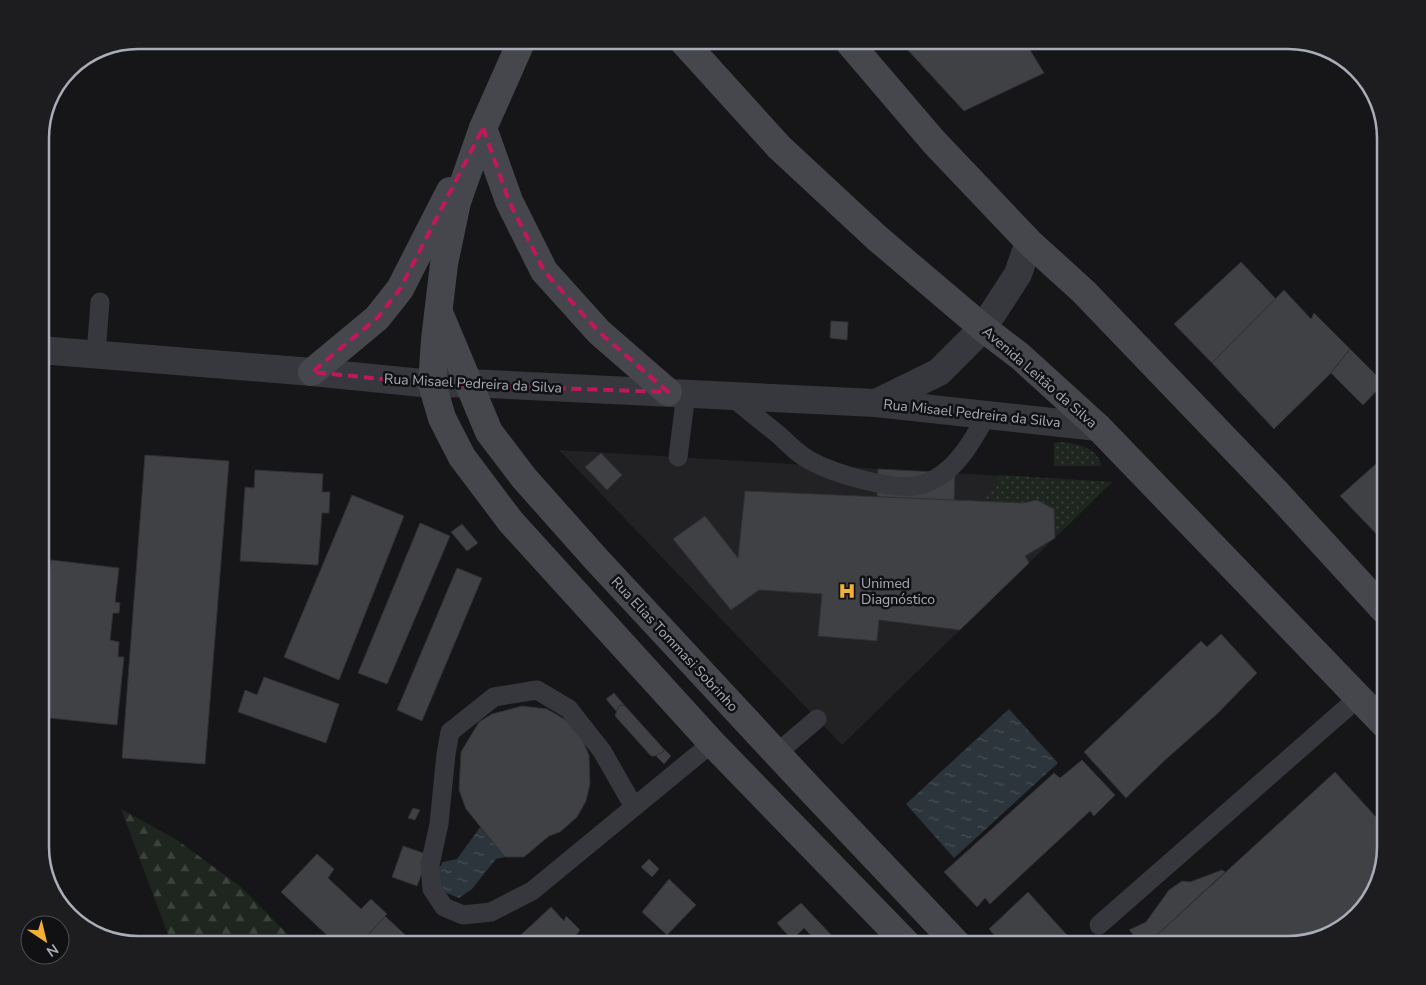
<svg xmlns="http://www.w3.org/2000/svg" width="1426" height="985" viewBox="0 0 1426 985" font-family="'Nunito Sans',sans-serif">
<style>
.built{fill:#222225}
.forest{fill:url(#forest-firs)}
.garden{fill:url(#garden-dots)}
.water{fill:url(#water-ripples)}
.building{fill:#404145;stroke:#303034}
.lines{fill:none;stroke-linecap:round;stroke-linejoin:round}
.lane{stroke:#37383d;stroke-width:19}
.street{stroke:#37383d;stroke-width:28}
.secondary{stroke:#45474d;stroke-width:28}
.marked{fill:none;stroke:#c2185b;stroke-width:4;stroke-dasharray:10 6;stroke-linejoin:round}
.labels{text-anchor:middle;stroke-width:5;stroke-linejoin:round;paint-order:stroke}
.street-label{font-size:14px;fill:#a8adb8;stroke:#111113}
.poi-label{font-size:14px;fill:#a8adb8;stroke:#111113;text-anchor:start}
.rim{fill:none;stroke:#a8adb8;stroke-width:2.5}
</style>
<defs>
<pattern id="forest-firs" width="22" height="20" patternUnits="userSpaceOnUse" patternTransform="scale(1.25)"><rect width="22" height="20" fill="#1e261f"/><path d="M5 1l3.5 6h-7zM16 11l3.5 6h-7z" fill="#3c433d"/></pattern>
<pattern id="garden-dots" width="8" height="8" patternUnits="userSpaceOnUse" patternTransform="scale(1.25)"><rect width="8" height="8" fill="#1e261f"/><path d="M2 2h.1M6 6h.1" fill="none" stroke="#3c433d" stroke-width="1.8" stroke-linecap="round"/></pattern>
<pattern id="water-ripples" width="26" height="14" patternUnits="userSpaceOnUse" patternTransform="scale(1.25)"><rect width="26" height="14" fill="#2c353c"/><path d="M2 4q2-2 4 0t4 0M15 11q2-2 4 0t4 0" fill="none" stroke="#485056"/></pattern>
</defs>
<rect width="100%" height="100%" fill="#161618"/>
<path class="built" d="M559 450 809 465 1112 482 842 745Z"/>
<path class="forest" d="M121 809 177 840 241 887 298 945H172Z"/>
<g class="garden">
<path d="M1060 442C1076 443 1099 448 1101 466H1054V443Z"/>
<path d="M999 475 1112 482 1059 534 1055 531 1054 509 1037 500 1023 503 978 502C988 495 997 488 999 475Z"/>
</g>
<g class="water">
<path d="M1009 709 1058 763 954 858 906 804Z"/>
<path d="M481 826 505 857 496 859 472 889 459 898 444 892 435 875 443 862 457 859Z"/>
</g>
<g class="building">
<path d="M915 40H1024L1044 73 964 111 905 47Z"/>
<path d="M1241 262 1276 299 1212 363 1174 324Z"/>
<path d="M1284 290 1311 319 1314 313 1350 349 1331 373 1274 429 1212 363Z"/>
<path d="M831 321 848 322 847 340 830 338Z"/>
<path d="M1350 349 1384 383 1363 405 1331 373Z"/>
<path d="M601 453 622 475 607 490 585 467Z"/>
<path d="M145 455 229 461 205 764 122 758Z"/>
<path d="M1386 455V544L1340 496Z"/>
<path d="M878 469 955 473 954 501 877 497Z"/>
<path d="M255 470 323 474 322 492H330L329 513H322L318 565 240 561 245 487 254 488Z"/>
<path d="M745 491 1023 503 1037 500 1054 509 1055 538 1025 556 1029 563 960 630 879 620 877 641 818 636 822 594 759 590 731 610 673 539 705 516 738 558Z"/>
<path d="M352 495 404 516 339 680 284 657Z"/>
<path d="M420 523 450 536 387 684 358 673Z"/>
<path d="M462 524 478 543 467 551 451 532Z"/>
<path d="M51 560 119 568 115 602 120 603 119 613H113L110 640 119 642 118 657H124L117 725 40 717V657Z"/>
<path d="M457 568 482 578 422 721 397 710Z"/>
<path d="M1221 634 1257 673 1217 714 1164 761 1126 798 1084 752 1201 641 1207 647Z"/>
<path d="M264 677 339 704 326 743 238 712 245 690 257 695Z"/>
<path d="M614 693 625 706 621 705 618 707 617 712 606 699Z"/>
<path d="M621 705 625 706 663 748 664 751 656 756H651L615 716 618 707Z"/>
<path d="M522 706 547 709 566 720 582 739 589 755 590 784 586 801 577 817 560 832 549 836 524 857H505L466 809 459 790 461 752 479 722 492 714Z"/>
<path d="M663 748 671 756 664 764 656 756 664 751Z"/>
<path d="M1082 760 1115 795 1094 816 1090 811 990 904 985 898 977 907 944 872 1054 773 1060 778Z"/>
<path d="M1335 772 1386 828V848L1369 902 1337 932 1289 945H1146Z"/>
<path d="M413 808 420 810 415 820 408 818Z"/>
<path d="M403 846 429 855 417 886 392 877Z"/>
<path d="M317 854 334 869 328 878 361 909 371 899 387 914 359 945H326L331 939 281 892Z"/>
<path d="M649 859 659 869 652 877 641 867Z"/>
<path d="M1222 870 1225 872 1146 945H1143L1129 930 1146 922 1169 890 1182 881 1190 882Z"/>
<path d="M669 879 696 905 667 935 642 912Z"/>
<path d="M1028 892 1076 945H1003L989 929Z"/>
<path d="M801 903 838 942 835 945H820L804 928 792 940 777 923Z"/>
<path d="M551 907 564 921 566 916 580 930 573 939 579 945H510Z"/>
<path d="M385 916 416 945H359Z"/>
<path d="M1133 934 1143 945H1121Z"/>
</g>
<g class="lines">
<g class="lane">
<path d="M96 354 100 302"/>
<path d="M730 395C746 409 763 422 780 436 789 445 798 454 809 460 834 474 897 493 924 484 933 481 943 474 950 468 966 453 976 434 987 415"/>
<path d="M678 457 686 393"/>
<path d="M777 753 817 719"/>
<path d="M634 807 602 751 569 709 537 690 494 697 450 732 446 754 439 824 430 865 432 889 444 907 463 915 491 912 532 891 712 743"/>
<path d="M1099 925 1359 697"/>
</g>
<g class="street">
<path d="M40 350 312 372 432 384 468 383 876 403 1098 427"/>
<path d="M876 403 939 372 983 328 1018 274 1029 242"/>
</g>
<g class="secondary">
<path d="M522 40 483 128 457 202 444 264 435 340 432 384 442 418 462 457 511 522 712 743 908 945"/>
<path d="M682 40 779 147 877 238 983 328 1021 357 1098 427 1386 726"/>
<path d="M847 40 934 142 1029 242 1084 292 1276 492 1386 612"/>
<path d="M483 128 509 201 544 271 599 332 668 392"/>
<path d="M440 315 489 432 524 478 596 559 809 788 958 945"/>
<path d="M312 372 377 318 400 289 450 191"/>
</g>
</g>
<path class="marked" d="M483 128 509 201 544 271 599 332 668 392 432 384 312 372 377 318 400 289Z"/>
<defs>
<g id="hospital-bare" transform="scale(1.35)"><path d="M-5-5h3v3.5h4V-5h3V5h-3V1.5h-4V5h-3Z" fill="#f2b134" stroke="#111113" stroke-width="2.5" paint-order="stroke"/></g>
</defs>
<g fill-rule="evenodd">
<use href="#hospital-bare" x="847" y="591"/>
</g>
<g class="labels">
<g class="street-label">
<text transform="translate(1040 377) rotate(41)" y="5">Avenida Leitão da Silva</text>
<text transform="translate(473 383) rotate(3)" y="5">Rua Misael Pedreira da Silva</text>
<text transform="translate(972 413) rotate(6)" y="5">Rua Misael Pedreira da Silva</text>
<text transform="translate(675 644) rotate(47)" y="5">Rua Elias Tommasi Sobrinho</text>
</g>
<g class="poi-label">
<text x="861" y="588">Unimed<tspan x="861" dy="16">Diagnóstico</tspan></text>
</g>
</g>
<path d="M0 0H1426V985H0ZM138 49H1288A89 89 0 0 1 1377 138V847A89 89 0 0 1 1288 936H138A89 89 0 0 1 49 847V138A89 89 0 0 1 138 49Z" fill="#1d1d20" fill-rule="evenodd"/>
<path class="rim" d="M138 49H1288A89 89 0 0 1 1377 138V847A89 89 0 0 1 1288 936H138A89 89 0 0 1 49 847V138A89 89 0 0 1 138 49Z"/>
<g transform="translate(45 940) rotate(145)"><circle r="24" fill="#111113" stroke="#4d4f55"/>
<path d="M0-4L9 19L0 12L-9 19Z" fill="#f2b134"/>
<text y="-8" font-size="14" font-weight="bold" text-anchor="middle" fill="#a8adb8">N</text>
</g>
</svg>
